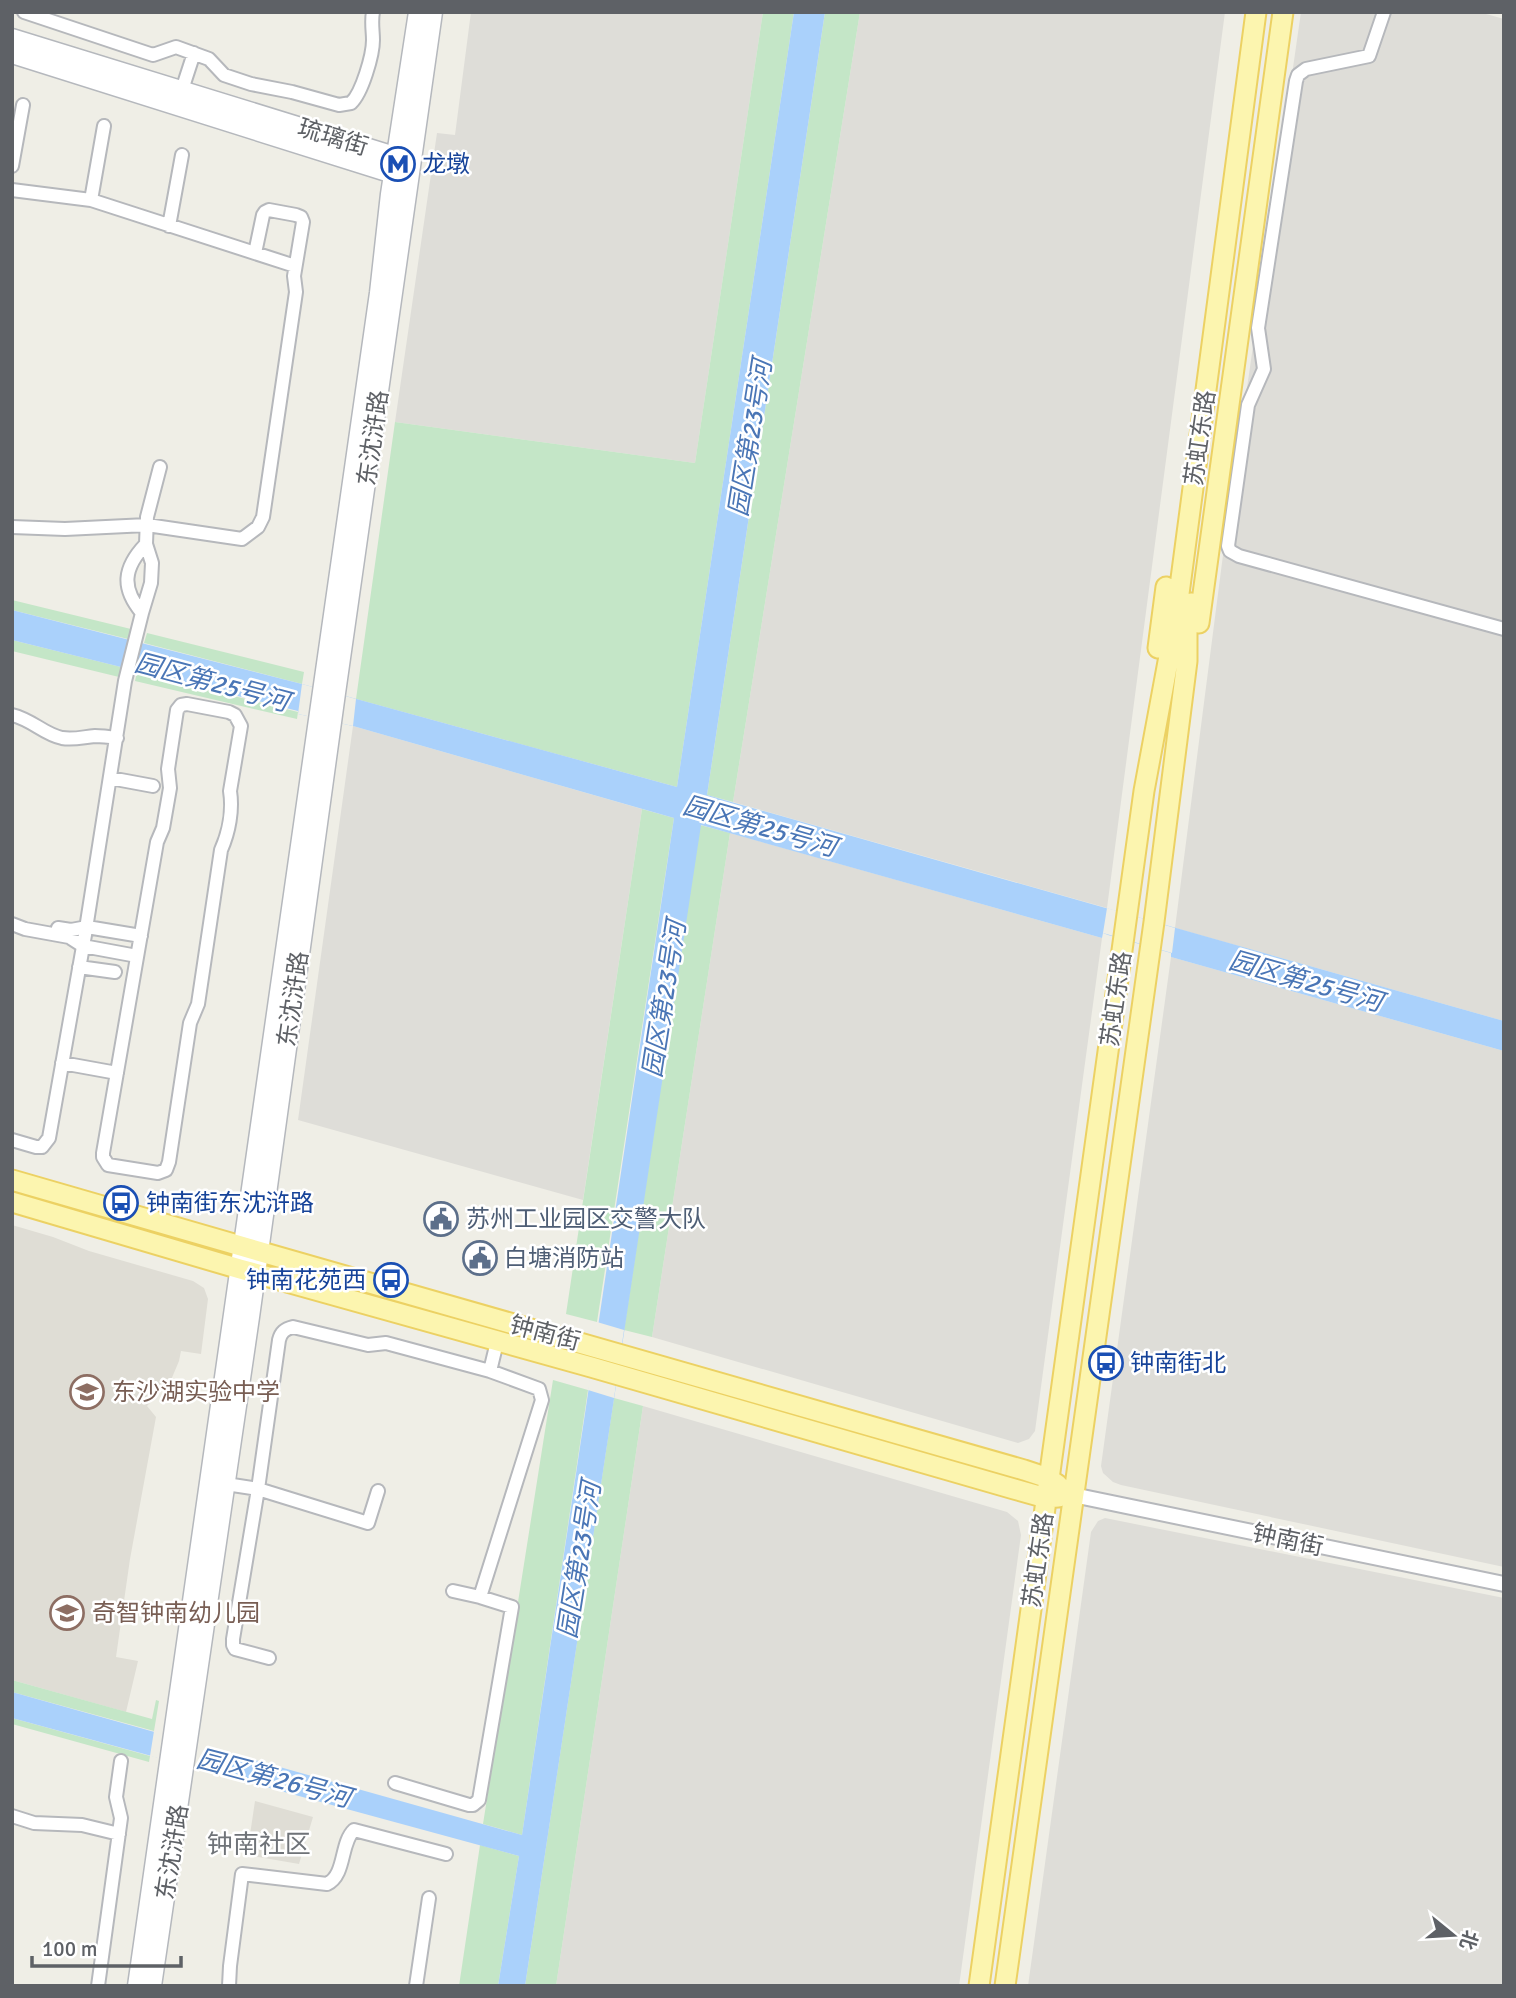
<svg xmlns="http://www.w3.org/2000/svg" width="1516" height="1998" font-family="Signika,'Noto Sans SC',sans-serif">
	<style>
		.industrial { fill: #deddd8 }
		.education { fill: #dfddd5 }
		.green { fill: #c4e6c7 }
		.water { fill: #aad1fb }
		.pier { fill: #efeee6 }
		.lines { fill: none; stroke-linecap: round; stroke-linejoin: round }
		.minor-casing { stroke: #b6b8bc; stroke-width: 16 }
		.tertiary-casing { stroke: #b6b8bc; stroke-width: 18 }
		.secondary-casing { stroke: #b5b8bd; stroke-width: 21 }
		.primary-casing { stroke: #ecd163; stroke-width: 23 }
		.minor { stroke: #fff; stroke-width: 12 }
		.tertiary { stroke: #fff; stroke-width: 14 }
		.secondary { stroke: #fff; stroke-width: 18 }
		.primary { stroke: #fcf5af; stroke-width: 19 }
		.labels { text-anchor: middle; stroke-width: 5; stroke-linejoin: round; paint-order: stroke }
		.street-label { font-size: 24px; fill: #5e6166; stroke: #fff }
		.transit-label { font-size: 24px; fill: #164399; stroke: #fff; text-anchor: start }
		.service-label { font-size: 24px; fill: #4e5e75; stroke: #fff; text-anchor: start }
		.education-label { font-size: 24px; fill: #785e54; stroke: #fff; text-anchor: start }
		.water-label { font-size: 26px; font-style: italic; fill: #4a76b6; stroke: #fff }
		.neighbourhood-label { font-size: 26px; fill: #6f7378; stroke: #fff }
	</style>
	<rect width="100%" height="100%" fill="#efeee6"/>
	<!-- industrial -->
	<path class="industrial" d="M 471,12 L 763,12 L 695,463 L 395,422 L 437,133 L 455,135 Z
		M 860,12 L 1225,12 L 1107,908 L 733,802 Z
		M 1301,12 L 1479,12 L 1504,19 L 1504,1021 L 1175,928 L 1223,555 Z
		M 353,726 L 642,809 L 583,1200 L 298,1120 Z
		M 730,833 L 1102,938 L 1035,1431 L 1029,1439 L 1018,1443 L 652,1337 Z
		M 1171,957 L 1504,1051 L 1504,1567 L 1121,1485 L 1113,1482 L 1103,1473 L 1101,1466 Z
		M 643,1406 L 1007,1512 L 1018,1521 L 1021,1535 L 959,1986 L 556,1986 Z
		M 1105,1518 L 1504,1598 L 1504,1986 L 1028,1986 L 1091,1532 L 1098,1521 Z"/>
	<!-- education -->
	<path class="education" d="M 12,1225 L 53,1237 L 89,1251 L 193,1281 L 204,1288 L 208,1299 L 201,1354 L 181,1351 L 179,1361 L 171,1380 L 147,1406 L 156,1417 L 130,1559 L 116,1657 L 138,1661 L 126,1712 L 12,1680 Z
		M 255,1801 L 313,1817 L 299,1864 L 247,1855 Z"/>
	<!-- green -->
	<path class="green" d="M 763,12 L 794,12 L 677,787 L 356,699 L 395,422 L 695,463 Z
		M 825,12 L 860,12 L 733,802 L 707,795 Z
		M 12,600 L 131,629 L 128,639 L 12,610 Z
		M 147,633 L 304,672 L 302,684 L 144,643 Z
		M 12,640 L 121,667 L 119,677 L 12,651 Z
		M 137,672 L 298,712 L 297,719 L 135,681 Z
		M 642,809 L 674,818 L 597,1322 L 566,1314 Z
		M 700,825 L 730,833 L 652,1337 L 624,1330 Z
		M 553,1380 L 588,1390 L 522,1835 L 483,1824 Z
		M 614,1398 L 643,1406 L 556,1986 L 525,1986 Z
		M 12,1680 L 152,1719 L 156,1700 L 159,1701 L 154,1731 L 12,1692 Z
		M 12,1718 L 150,1756 L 149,1762 L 12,1724 Z
		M 480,1845 L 519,1856 L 498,1986 L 459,1986 Z"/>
	<!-- water -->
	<path class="water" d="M 794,12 L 825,12 L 707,795 L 1504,1021 L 1504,1051 L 1171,957 L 1171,953 L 1108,935 L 1103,933 L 1102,938 L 701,825 L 525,1986 L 498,1986 L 519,1856 L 12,1718 L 12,1692 L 522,1835 L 674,818 L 353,726 L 298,714 L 298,711 L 12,640 L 12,610 L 302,684 L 677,787 Z"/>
	<!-- pier -->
	<path class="pier" d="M 302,684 L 356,699 L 353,726 L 298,714 Z
		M 1107,908 L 1175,928 L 1172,953 L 1103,933 Z
		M 597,1322 L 624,1330 L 614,1398 L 588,1390 Z
		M 154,1731 L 211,1746 L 207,1771 L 150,1756 Z"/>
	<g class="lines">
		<!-- minor casing -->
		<g class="minor-casing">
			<path id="minor" d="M 24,12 L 153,55 L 176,47 L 209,59 L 224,75 L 251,84 L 292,92 L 339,105 L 351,103 C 362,93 373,55 373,40 C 373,31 371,22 373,12
				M 1384,12 L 1369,56 L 1306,69 L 1298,75 L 1296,81 L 1258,328 L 1264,369 L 1248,405 L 1228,546 L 1230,551 L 1239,556 L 1504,629
				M 180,96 L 194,53
				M 12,166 L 23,105
				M 12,190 L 91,200 L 295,266
				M 91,200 L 104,126
				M 169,226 L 182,155
				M 12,527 L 65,529 L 147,525 L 242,539 L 258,527 L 263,517 L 296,292 L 294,276 L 303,222 L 301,217 L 296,215 L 269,210 L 265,212 L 263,215 L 255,253
				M 142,613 C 121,588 123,568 146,544
				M 187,704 L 229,712 L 235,715 L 241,726 L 230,791 C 233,810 229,832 221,850 L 198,1004 L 190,1023 L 169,1162 L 166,1170 L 158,1173 L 108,1165 L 103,1157 L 103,1153 L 157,842 L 163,828 L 170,788 L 168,769 L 177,710 L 181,705 Z
				M 12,715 C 33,720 43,734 62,738 C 74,740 83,737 95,736 C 102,736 110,737 117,738
				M 110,778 L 153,786
				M 12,924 L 25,929 L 69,937 L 83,946 L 137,956
				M 58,928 L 71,930 L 87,927 L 141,936
				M 79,967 L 115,972
				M 62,1063 L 117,1073
				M 12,1140 L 36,1147 L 42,1147 L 49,1138 L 85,935 L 125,681 L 142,613 L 151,583 L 152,563 L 146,544 L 147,517 L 160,467
				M 490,1371 L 497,1342
				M 226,1484 L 258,1489 L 368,1523 L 378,1491
				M 269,1658 L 235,1649 L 233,1645 L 233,1639 L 258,1489 L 279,1340 C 281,1332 285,1329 293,1327 L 368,1345 L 386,1343 L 490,1371 L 539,1389 L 542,1400 L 480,1597
				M 395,1783 L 469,1805 L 473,1805 L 479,1800 L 512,1607 L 480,1597 L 453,1591
				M 12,1816 L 34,1823 L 82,1825 L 119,1834
				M 98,1986 L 121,1818 L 116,1797 L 121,1761
				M 229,1986 L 230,1966 L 242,1874 L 327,1884 C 346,1875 340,1843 354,1830 L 446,1854
				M 416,1986 L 429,1898"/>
		</g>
		<!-- tertiary casing -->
		<g class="tertiary-casing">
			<path id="tertiary" d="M 1073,1495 L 1504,1584"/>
		</g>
		<!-- secondary casing -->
		<g class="secondary-casing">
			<path id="secondary" d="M 12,38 L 385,153 L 406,162
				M 12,54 L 393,174 L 402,170
				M 137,1986 L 379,293 L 390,194 L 418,12
				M 152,1986 L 250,1317 L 336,693 L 433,12"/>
		</g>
		<!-- primary casing -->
		<g class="primary-casing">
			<path id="primary" d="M 1199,623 L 1283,12
				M 1158,648 L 1166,587
				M 12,1180 C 349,1278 687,1373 1024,1470 L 1048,1478 L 1058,1485
				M 12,1202 L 240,1269 L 591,1367 L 1014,1489 L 1046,1498 L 1058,1497
				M 979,1986 L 1144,791 L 1175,624 L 1256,12
				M 1005,1986 L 1154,922 L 1187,661 L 1187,631 L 1191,603"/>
		</g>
		<!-- minor -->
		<use href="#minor" class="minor"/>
		<!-- tertiary -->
		<use href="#tertiary" class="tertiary"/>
		<!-- secondary -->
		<use href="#secondary" class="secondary"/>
		<!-- primary -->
		<use href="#primary" class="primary"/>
	</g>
	<!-- icons -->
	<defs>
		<g id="metro-ring" transform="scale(1.75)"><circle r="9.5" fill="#fff" stroke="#1a4fb4" stroke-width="1.5"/><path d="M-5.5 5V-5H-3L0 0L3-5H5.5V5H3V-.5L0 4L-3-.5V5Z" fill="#1a4fb4"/></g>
		<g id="bus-ring" transform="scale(1.75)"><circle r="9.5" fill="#fff" stroke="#1a4fb4" stroke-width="1.5"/><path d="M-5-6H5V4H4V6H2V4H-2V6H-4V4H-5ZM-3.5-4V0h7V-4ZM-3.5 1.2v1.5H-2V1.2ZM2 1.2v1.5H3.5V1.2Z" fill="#1a4fb4"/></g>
		<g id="civic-ring" transform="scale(1.75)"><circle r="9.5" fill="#fff" stroke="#5c6f8a" stroke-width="1.5"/><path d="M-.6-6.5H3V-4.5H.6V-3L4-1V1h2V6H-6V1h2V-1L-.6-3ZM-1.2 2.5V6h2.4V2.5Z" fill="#5c6f8a"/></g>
		<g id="school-ring" transform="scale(1.75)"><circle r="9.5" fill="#fff" stroke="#8d6e63" stroke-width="1.5"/><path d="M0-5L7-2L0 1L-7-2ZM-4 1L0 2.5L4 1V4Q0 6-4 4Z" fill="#8d6e63"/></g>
	</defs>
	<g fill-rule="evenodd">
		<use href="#metro-ring" x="398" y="164"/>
		<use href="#bus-ring" x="121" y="1203"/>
		<use href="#civic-ring" x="441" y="1219"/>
		<use href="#civic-ring" x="480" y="1258"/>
		<use href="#bus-ring" x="391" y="1280"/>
		<use href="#bus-ring" x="1106" y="1363"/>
		<use href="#school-ring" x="87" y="1392"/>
		<use href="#school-ring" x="67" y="1613"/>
	</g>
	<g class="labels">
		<!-- street labels -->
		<g class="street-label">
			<text transform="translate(333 137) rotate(17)" y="8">琉璃街</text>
			<text transform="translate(373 438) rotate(-82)" y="8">东沈浒路</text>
			<text transform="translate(1200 438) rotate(-82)" y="8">苏虹东路</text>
			<text transform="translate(293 999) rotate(-82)" y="8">东沈浒路</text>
			<text transform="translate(1116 999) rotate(-82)" y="8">苏虹东路</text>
			<text transform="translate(545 1333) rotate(15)" y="8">钟南街</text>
			<text transform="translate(1288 1540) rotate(12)" y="8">钟南街</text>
			<text transform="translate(1038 1560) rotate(-82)" y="8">苏虹东路</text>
			<text transform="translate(172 1852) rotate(-81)" y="8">东沈浒路</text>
		</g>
		<!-- transit labels -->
		<g class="transit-label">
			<text x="422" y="172">龙墩</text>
			<text x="146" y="1211">钟南街东沈浒路</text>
			<text x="366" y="1288" text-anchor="end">钟南花苑西</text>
			<text x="1130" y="1371">钟南街北</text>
		</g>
		<!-- service labels -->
		<g class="service-label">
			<text x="466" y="1227">苏州工业园区交警大队</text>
			<text x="504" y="1266">白塘消防站</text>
		</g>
		<!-- education labels -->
		<g class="education-label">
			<text x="112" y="1400">东沙湖实验中学</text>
			<text x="92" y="1621">奇智钟南幼儿园</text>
		</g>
		<!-- water labels -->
		<g class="water-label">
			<text transform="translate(750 438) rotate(-81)" y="9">园区第23号河</text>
			<text transform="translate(212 682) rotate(15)" y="9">园区第25号河</text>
			<text transform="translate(760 826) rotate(16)" y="9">园区第25号河</text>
			<text transform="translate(1306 981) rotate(16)" y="9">园区第25号河</text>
			<text transform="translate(664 999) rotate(-81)" y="9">园区第23号河</text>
			<text transform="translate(579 1560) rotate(-81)" y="9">园区第23号河</text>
			<text transform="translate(274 1778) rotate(15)" y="9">园区第26号河</text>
		</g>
		<!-- neighbourhood labels -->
		<g class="neighbourhood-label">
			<text x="259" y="1853">钟南社区</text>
		</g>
	</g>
	<!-- border -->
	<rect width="1516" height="1998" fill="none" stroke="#5e6166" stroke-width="28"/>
	<!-- north arrow -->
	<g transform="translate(1453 1935) rotate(108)" stroke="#ffffff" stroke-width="5" paint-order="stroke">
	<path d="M0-5L12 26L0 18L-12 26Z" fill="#5e6166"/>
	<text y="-10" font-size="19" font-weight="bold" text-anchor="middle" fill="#5e6166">北</text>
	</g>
	<!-- scale -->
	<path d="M32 1956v10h149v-10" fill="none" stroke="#5e6166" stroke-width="3.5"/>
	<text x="42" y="1956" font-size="21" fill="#5e6166" stroke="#ffffff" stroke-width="5" paint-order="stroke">100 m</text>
</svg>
